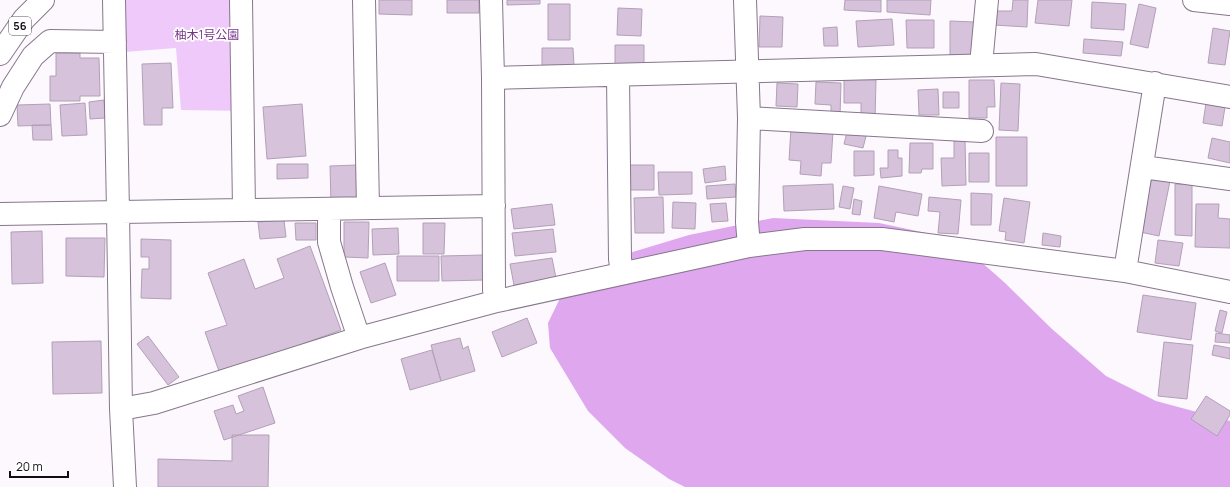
<svg xmlns="http://www.w3.org/2000/svg" width="1230" height="487" font-family="Manrope,'Noto Sans JP',sans-serif">
	<style>
		.green { fill: #efc9fa }
		.forest { fill: #dea7ee }
		.building { fill: #d6c3db; stroke: #b2a0b7 }
		.lines { fill: none; stroke-linecap: round; stroke-linejoin: round }
		.street-casing { stroke: #87768c; stroke-width: 24 }
		.highway-casing { stroke: #87768c; stroke-width: 24 }
		.street { stroke: #fff; stroke-width: 22 }
		.highway { stroke: #fff; stroke-width: 22 }
		.labels { text-anchor: middle; stroke-width: 3.5; stroke-linejoin: round; paint-order: stroke }
		.shield { fill: #fff; stroke: #59555a; stroke-width: 1 }
		.shield-label { font-size: 11px; font-weight: bold; fill: #120c14 }
		.park-label { font-size: 12px; fill: #763587; stroke: #fff }
	</style>
	<rect width="100%" height="100%" fill="#fcf8fd"/>
	<!-- green -->
	<path class="green" d="M 124,0 L 241,0 L 243,111 L 181,110 L 176,48 L 124,52 Z"/>
	<!-- forest -->
	<path class="forest" d="M 773,218 L 879,223 L 955,239 L 1004,282 L 1052,329 L 1106,376 L 1156,401 L 1230,421 L 1230,487 L 685,487 L 669,479 L 625,448 L 588,411 L 550,348 L 548,323 L 563,292 L 626,254 L 689,235 Z"/>
	<!-- building -->
	<path class="building" d="M 379,0 L 412,0 L 412,15 L 379,14 Z
		M 447,0 L 479,0 L 479,13 L 447,13 Z
		M 507,0 L 540,0 L 540,4 L 507,5 Z
		M 845,0 L 881,0 L 881,12 L 844,10 Z
		M 887,0 L 931,0 L 930,15 L 887,12 Z
		M 1013,0 L 1028,0 L 1027,27 L 994,25 L 995,11 L 1012,11 Z
		M 1038,0 L 1072,0 L 1069,26 L 1035,23 Z
		M 1092,2 L 1126,4 L 1124,30 L 1091,28 Z
		M 548,4 L 570,4 L 570,40 L 548,40 Z
		M 1139,4 L 1156,8 L 1148,48 L 1130,44 Z
		M 618,8 L 642,9 L 641,36 L 617,35 Z
		M 760,16 L 783,17 L 782,47 L 759,47 Z
		M 892,19 L 894,45 L 858,47 L 856,21 Z
		M 906,20 L 934,20 L 934,48 L 907,48 Z
		M 950,21 L 974,22 L 974,55 L 950,55 Z
		M 837,27 L 838,46 L 824,46 L 823,28 Z
		M 1213,28 L 1230,31 L 1225,65 L 1208,63 Z
		M 1084,39 L 1123,42 L 1121,56 L 1083,53 Z
		M 615,45 L 644,45 L 644,65 L 615,65 Z
		M 542,48 L 573,48 L 574,66 L 542,67 Z
		M 56,53 L 80,53 L 80,58 L 99,58 L 100,96 L 80,96 L 80,101 L 50,101 L 50,76 L 56,76 Z
		M 171,63 L 173,108 L 162,108 L 162,125 L 144,125 L 142,64 Z
		M 844,79 L 876,80 L 875,119 L 861,119 L 861,103 L 844,103 Z
		M 969,80 L 994,80 L 995,107 L 987,107 L 987,118 L 969,118 Z
		M 816,82 L 841,83 L 840,116 L 831,115 L 831,105 L 815,104 Z
		M 777,83 L 798,84 L 797,107 L 776,106 Z
		M 1001,83 L 1020,84 L 1018,131 L 999,130 Z
		M 938,89 L 939,115 L 919,115 L 918,90 Z
		M 943,92 L 959,92 L 959,108 L 943,108 Z
		M 104,100 L 105,118 L 90,119 L 89,102 Z
		M 85,103 L 87,135 L 62,136 L 60,105 Z
		M 1206,103 L 1225,107 L 1222,126 L 1203,123 Z
		M 50,104 L 51,125 L 18,126 L 17,105 Z
		M 302,104 L 306,156 L 267,159 L 263,107 Z
		M 32,125 L 51,125 L 52,140 L 33,140 Z
		M 791,128 L 833,131 L 831,163 L 822,163 L 821,176 L 800,174 L 801,161 L 789,160 Z
		M 847,132 L 866,136 L 863,148 L 844,144 Z
		M 996,137 L 1027,137 L 1027,186 L 996,186 Z
		M 1212,138 L 1230,142 L 1230,163 L 1208,158 Z
		M 965,140 L 966,185 L 942,186 L 941,158 L 954,158 L 954,141 Z
		M 910,143 L 933,143 L 933,169 L 922,169 L 921,173 L 909,173 Z
		M 888,150 L 898,150 L 898,158 L 902,158 L 902,176 L 881,178 L 880,168 L 888,168 Z
		M 854,151 L 874,151 L 874,175 L 854,176 Z
		M 969,153 L 989,153 L 989,182 L 969,182 Z
		M 277,164 L 308,164 L 308,178 L 277,179 Z
		M 357,165 L 357,203 L 331,203 L 330,166 Z
		M 629,165 L 654,165 L 654,190 L 629,190 Z
		M 725,166 L 726,180 L 705,183 L 703,169 Z
		M 658,172 L 692,172 L 692,194 L 659,195 Z
		M 1152,177 L 1170,181 L 1159,236 L 1140,232 Z
		M 735,184 L 736,197 L 707,199 L 706,186 Z
		M 833,184 L 834,209 L 784,211 L 783,186 Z
		M 1175,184 L 1192,184 L 1192,236 L 1175,235 Z
		M 843,186 L 854,188 L 850,209 L 839,207 Z
		M 879,186 L 922,194 L 918,216 L 896,212 L 894,222 L 874,218 Z
		M 971,193 L 992,194 L 991,225 L 971,225 Z
		M 663,197 L 664,233 L 635,233 L 634,198 Z
		M 929,197 L 961,200 L 958,234 L 938,233 L 940,212 L 928,211 Z
		M 1004,198 L 1030,202 L 1024,243 L 1005,240 L 1006,232 L 999,231 Z
		M 854,199 L 862,201 L 860,215 L 852,214 Z
		M 673,202 L 696,203 L 695,229 L 672,228 Z
		M 726,203 L 728,221 L 712,222 L 710,204 Z
		M 552,204 L 555,225 L 514,229 L 511,209 Z
		M 1196,204 L 1219,204 L 1218,218 L 1230,219 L 1230,248 L 1195,247 Z
		M 284,220 L 286,237 L 260,239 L 258,222 Z
		M 344,222 L 369,222 L 368,258 L 344,257 Z
		M 295,223 L 316,223 L 316,240 L 296,240 Z
		M 423,223 L 445,223 L 444,254 L 423,254 Z
		M 398,228 L 399,254 L 373,255 L 372,229 Z
		M 553,229 L 556,252 L 515,256 L 512,233 Z
		M 42,231 L 43,283 L 12,284 L 11,232 Z
		M 1043,233 L 1061,236 L 1060,247 L 1042,245 Z
		M 66,238 L 105,238 L 104,277 L 66,276 Z
		M 141,239 L 171,240 L 171,299 L 141,298 L 142,269 L 149,269 L 149,257 L 141,257 Z
		M 1158,240 L 1183,243 L 1179,266 L 1155,263 Z
		M 310,246 L 341,330 L 220,374 L 205,332 L 227,325 L 208,273 L 244,259 L 255,289 L 284,278 L 277,259 Z
		M 484,255 L 485,280 L 442,281 L 441,256 Z
		M 397,256 L 439,256 L 439,281 L 397,281 Z
		M 552,258 L 556,278 L 514,285 L 510,264 Z
		M 385,263 L 396,295 L 371,303 L 360,272 Z
		M 1143,295 L 1196,303 L 1191,340 L 1137,332 Z
		M 1220,310 L 1227,312 L 1222,333 L 1215,331 Z
		M 527,318 L 537,343 L 502,357 L 492,332 Z
		M 1216,333 L 1230,335 L 1230,343 L 1215,342 Z
		M 148,336 L 179,377 L 168,385 L 137,344 Z
		M 460,338 L 463,349 L 468,346 L 475,371 L 441,381 L 431,345 Z
		M 101,341 L 102,393 L 53,394 L 52,342 Z
		M 1164,342 L 1193,345 L 1187,399 L 1158,396 Z
		M 1214,345 L 1230,348 L 1230,359 L 1212,355 Z
		M 432,350 L 441,381 L 410,390 L 401,359 Z
		M 263,387 L 275,423 L 224,440 L 214,411 L 233,405 L 236,414 L 244,411 L 238,396 Z
		M 1206,396 L 1230,411 L 1230,415 L 1217,436 L 1191,419 Z
		M 232,435 L 269,435 L 268,487 L 158,487 L 158,459 L 232,461 Z"/>
	<g class="lines">
		<!-- street casing -->
		<g class="street-casing">
			<path id="street" d="M 114,0 L 118,212 L 121,409 L 125,487
				M 241,0 L 244,210
				M 364,0 L 368,208
				M 491,0 L 493,78 L 494,290 L 497,301
				M 745,0 L 749,118 L 747,222 L 749,246
				M 1194,0 L 1230,4
				M 981,65 L 987,0
				M 618,75 L 620,259 L 622,273
				M 493,78 L 1036,64 L 1230,97
				M 0,115 L 13,87 L 33,56 L 50,41 L 115,42
				M 749,118 L 982,131
				M 1143,167 L 1230,179
				M 329,210 L 329,242 L 342,287 L 359,338
				M 0,214 L 494,206
				M 1125,271 L 1155,83
				M 121,409 L 154,403 L 359,338 L 497,301 L 749,246 L 805,239 L 882,239 L 1125,271 L 1230,292"/>
		</g>
		<!-- highway casing -->
		<g class="highway-casing">
			<path id="highway" d="M 0,54 L 24,19 L 43,0"/>
		</g>
		<!-- street -->
		<use href="#street" class="street"/>
		<!-- highway -->
		<use href="#highway" class="highway"/>
	</g>
	<g class="labels">
		<!-- shield labels -->
		<rect class="shield" x="9" y="17" width="22" height="18" rx="3"/>
		<g class="shield-label">
			<text x="20" y="30">56</text>
		</g>
		<!-- park labels -->
		<g class="park-label">
			<text x="207" y="39">柚木1号公園</text>
		</g>
	</g>
	<!-- scale -->
	<path d="M10 471v6h58v-6" fill="none" stroke="#120c14" stroke-width="2"/>
	<text x="16" y="471" font-size="12" fill="#120c14" stroke="#ffffff" stroke-width="3" paint-order="stroke">20 m</text>
</svg>
